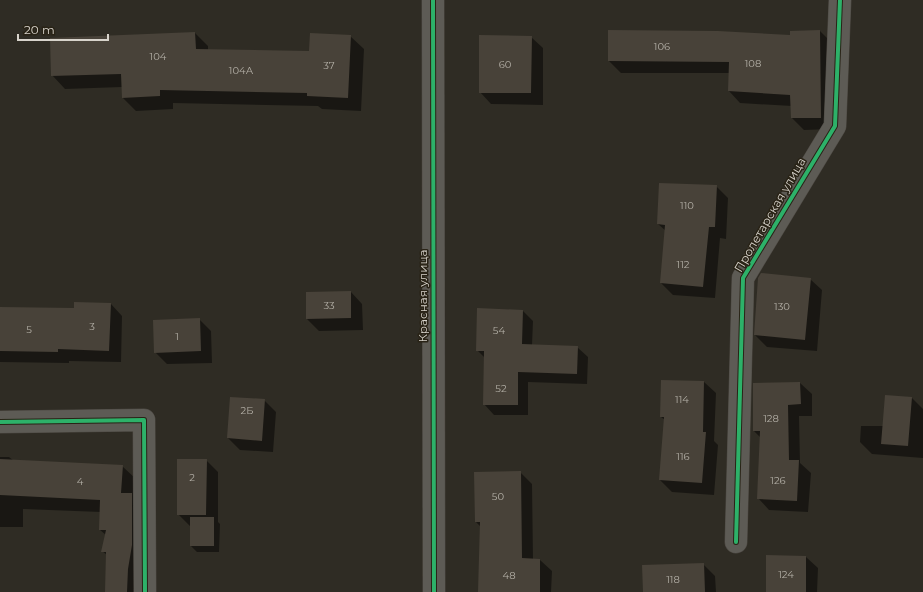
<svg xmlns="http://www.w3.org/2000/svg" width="923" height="592" font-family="Montserrat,sans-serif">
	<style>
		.shadow { fill: #0007 }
		.building { fill: #484239 }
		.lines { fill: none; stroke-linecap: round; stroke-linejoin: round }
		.minor-casing { stroke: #4d4943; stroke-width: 23 }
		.tertiary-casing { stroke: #4d4943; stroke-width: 23 }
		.minor { stroke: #5d5b55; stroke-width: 22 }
		.tertiary { stroke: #5d5b55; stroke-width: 22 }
		.cycleway-casing { stroke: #292316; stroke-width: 6 }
		.cycleway { stroke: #2db169; stroke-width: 4 }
		.labels { text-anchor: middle; stroke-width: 3; stroke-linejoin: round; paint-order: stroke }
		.number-label { font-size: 10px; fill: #b3afa6 }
		.street-label { font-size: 12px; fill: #d7d3cb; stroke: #292316 }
	</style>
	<rect width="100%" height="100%" fill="#2f2c24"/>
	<!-- shadow -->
	<path class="shadow" d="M 820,31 L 832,43 L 833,129 L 804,130 L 792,118 L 792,106 L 740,103 L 729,91 L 730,73 L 621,73 L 609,61 Z
		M 195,33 L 208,46 L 208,50 L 310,52 L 350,36 L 364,49 L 361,111 L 322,109 L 318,106 L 173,103 L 173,109 L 136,111 L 123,98 L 122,87 L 65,89 L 52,75 Z
		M 531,37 L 543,48 L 543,105 L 491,104 L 480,92 Z
		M 716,186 L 728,198 L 726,239 L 720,238 L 715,298 L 673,295 L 661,283 L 666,231 L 658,224 Z
		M 810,279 L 822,290 L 817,351 L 767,347 L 755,335 Z
		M 351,292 L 362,304 L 363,330 L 319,331 L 307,319 Z
		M 111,304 L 122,316 L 121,362 L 69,361 L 69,363 L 0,362 L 0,308 L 75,309 Z
		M 523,311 L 533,321 L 532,345 L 577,347 L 588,357 L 587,384 L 528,382 L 528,415 L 494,415 L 484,404 L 485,358 L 477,350 Z
		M 199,319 L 211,331 L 212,363 L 167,364 L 155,352 Z
		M 704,382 L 716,393 L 714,441 L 718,445 L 714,495 L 672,492 L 660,480 L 665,420 L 661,417 Z
		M 800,383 L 812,394 L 812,416 L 799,416 L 800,463 L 811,473 L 808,512 L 769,510 L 758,498 L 761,438 L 754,431 Z
		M 912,398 L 923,409 L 923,458 L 872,454 L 860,442 L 861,426 L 883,426 Z
		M 264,400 L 276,412 L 273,452 L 240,450 L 228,438 Z
		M 0,457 L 9,457 L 14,461 L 122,466 L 136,479 L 141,592 L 106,592 L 107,555 L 102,551 L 106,535 L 100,530 L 101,512 L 23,509 L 23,527 L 0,527 Z
		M 206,460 L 218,472 L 218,522 L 220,524 L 219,552 L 197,552 L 191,546 L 191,526 L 190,526 L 178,514 Z
		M 520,472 L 532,484 L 533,560 L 540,560 L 552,571 L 551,592 L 479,592 L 481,527 L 476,522 Z
		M 806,557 L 818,568 L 817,592 L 766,592 Z
		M 703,564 L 715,576 L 716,592 L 644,592 Z"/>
	<!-- building -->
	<path class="building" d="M 608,30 L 718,31 L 790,35 L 790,31 L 820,30 L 821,118 L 791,118 L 790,95 L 728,91 L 729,62 L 608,61 Z
		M 195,32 L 196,49 L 309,51 L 310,33 L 351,35 L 348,98 L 307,96 L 307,93 L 160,90 L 160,96 L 122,98 L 121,74 L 51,76 L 50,38 Z
		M 479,35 L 532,36 L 531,93 L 479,93 Z
		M 659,183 L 717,185 L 715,227 L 709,227 L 703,287 L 660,283 L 665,225 L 657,224 Z
		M 761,273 L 811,278 L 805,340 L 754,335 L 758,278 Z
		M 351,291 L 351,318 L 306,319 L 306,292 Z
		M 74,302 L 111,303 L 109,351 L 58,349 L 58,352 L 0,351 L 0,307 L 74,308 Z
		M 477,308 L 523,310 L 522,344 L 578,346 L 577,374 L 518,372 L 518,405 L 483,405 L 484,351 L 476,351 Z
		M 200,318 L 201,351 L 154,353 L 153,320 Z
		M 661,380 L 704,381 L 703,432 L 706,432 L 702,483 L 659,480 L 664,417 L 660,417 Z
		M 800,382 L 801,404 L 788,405 L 789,460 L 799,460 L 797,501 L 757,499 L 760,431 L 753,431 L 753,383 Z
		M 885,395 L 912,397 L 908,446 L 881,444 Z
		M 230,397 L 265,399 L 262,441 L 227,438 Z
		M 0,459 L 123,465 L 121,493 L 132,493 L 132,545 L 128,569 L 127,592 L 105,592 L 106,552 L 101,552 L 106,530 L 99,530 L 100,500 L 0,495 Z
		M 177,459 L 207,459 L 206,515 L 177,515 Z
		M 521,471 L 522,558 L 540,559 L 540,592 L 478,592 L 480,522 L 475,522 L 474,472 Z
		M 190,517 L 214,517 L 214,546 L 190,546 Z
		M 766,555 L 806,556 L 806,592 L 766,592 Z
		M 704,563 L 705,592 L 643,592 L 642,565 Z"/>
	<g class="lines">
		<!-- minor casing -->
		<g class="minor-casing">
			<path id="minor" d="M 0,422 L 144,420 L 145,592
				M 736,542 L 743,278 L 835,126 L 840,0"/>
		</g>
		<!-- tertiary casing -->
		<g class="tertiary-casing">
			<path id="tertiary" d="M 433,0 L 434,592"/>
		</g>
		<!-- minor -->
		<use href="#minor" class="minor"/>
		<!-- tertiary -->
		<use href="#tertiary" class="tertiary"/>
		<!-- cycleway casing -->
		<g class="cycleway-casing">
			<path id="cycleway" d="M 433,0 L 434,592
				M 0,422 L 144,420 L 145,592
				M 736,542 L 743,278 L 835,126 L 840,0"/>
		</g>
		<!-- cycleway -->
		<use href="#cycleway" class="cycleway"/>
	</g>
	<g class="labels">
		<!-- number labels -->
		<g class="number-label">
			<text x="662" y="50">106</text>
			<text x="158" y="60">104</text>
			<text x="753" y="67">108</text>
			<text x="505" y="68">60</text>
			<text x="329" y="69">37</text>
			<text x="241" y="74">104А</text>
			<text x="687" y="209">110</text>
			<text x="683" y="268">112</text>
			<text x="329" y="309">33</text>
			<text x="782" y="310">130</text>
			<text x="92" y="330">3</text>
			<text x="29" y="333">5</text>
			<text x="499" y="334">54</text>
			<text x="177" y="340">1</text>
			<text x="501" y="392">52</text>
			<text x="682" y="403">114</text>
			<text x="247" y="414">2Б</text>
			<text x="771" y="422">128</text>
			<text x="683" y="460">116</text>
			<text x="192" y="481">2</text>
			<text x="778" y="484">126</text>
			<text x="80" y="485">4</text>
			<text x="498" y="500">50</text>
			<text x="786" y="578">124</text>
			<text x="509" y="579">48</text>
			<text x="673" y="583">118</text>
		</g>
		<!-- street labels -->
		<g class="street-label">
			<text transform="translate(770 215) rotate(-60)" y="4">Пролетарская улица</text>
			<text transform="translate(423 296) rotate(-90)" y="4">Красная улица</text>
		</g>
	</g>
	<!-- scale -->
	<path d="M18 34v6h90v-6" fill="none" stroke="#d7d3cb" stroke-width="2"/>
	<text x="24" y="34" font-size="12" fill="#d7d3cb" stroke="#292316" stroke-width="3" paint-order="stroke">20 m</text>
</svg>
